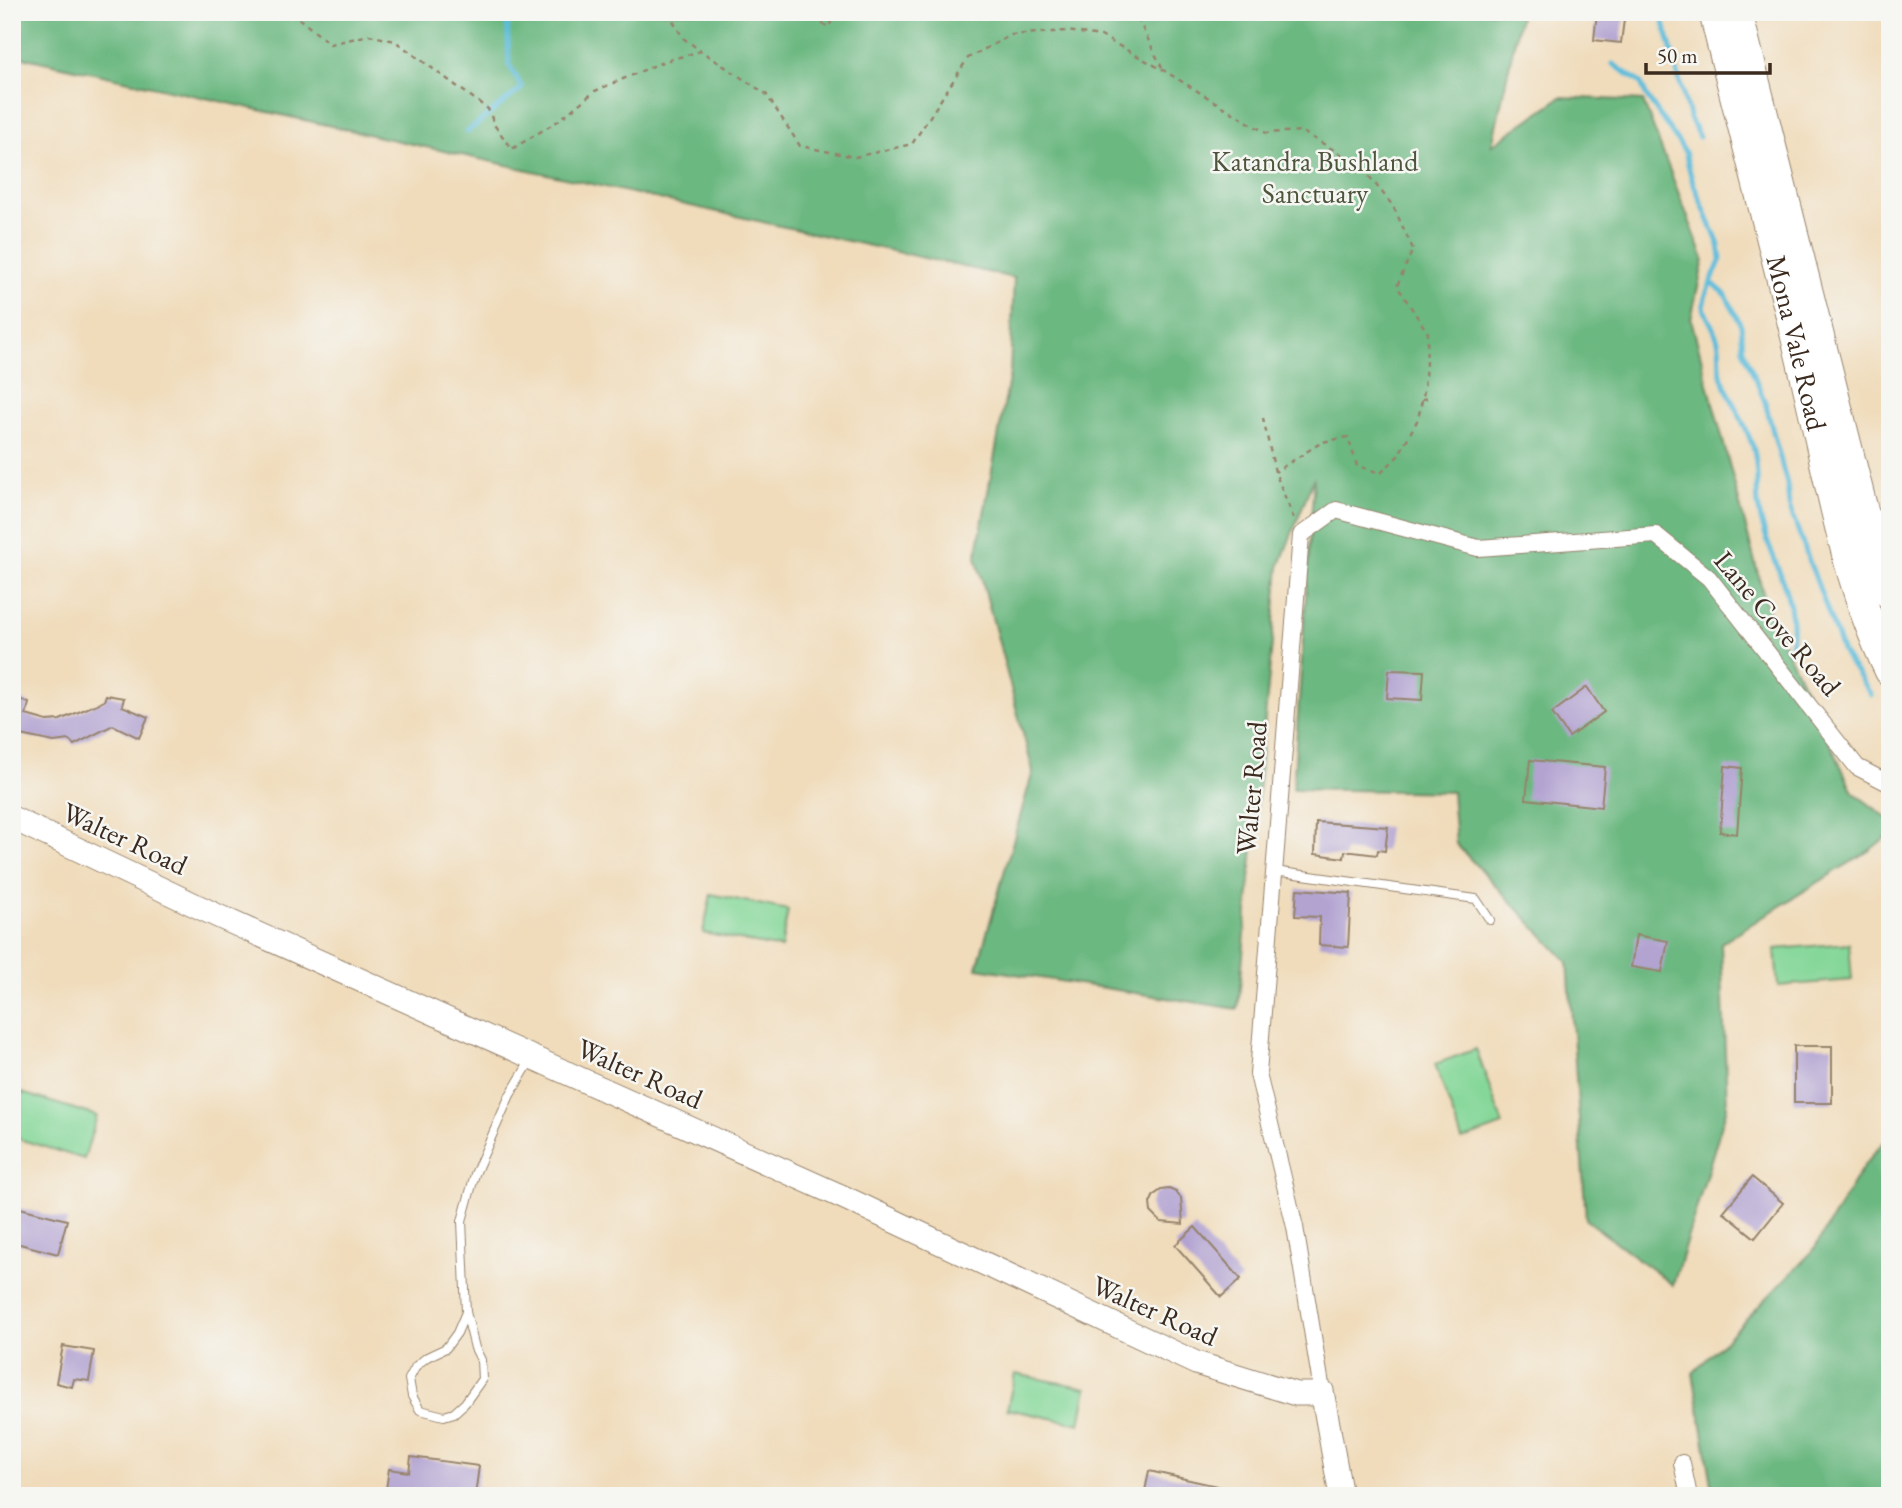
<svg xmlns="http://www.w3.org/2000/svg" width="1902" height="1508" font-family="'EB Garamond',serif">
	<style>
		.green { fill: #85d799; stroke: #60805c; stroke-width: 2 }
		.forest { fill: #6cb881; stroke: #547150; stroke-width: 2 }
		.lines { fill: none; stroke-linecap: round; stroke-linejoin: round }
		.stream { stroke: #5bbcda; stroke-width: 5 }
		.building { fill: #b2a3d1 }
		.lane-casing { stroke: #96836c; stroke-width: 10 }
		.street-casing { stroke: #96836c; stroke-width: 18 }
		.secondary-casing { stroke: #96836c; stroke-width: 25 }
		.highway-casing { stroke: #96836c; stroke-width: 32 }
		.path { stroke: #96836c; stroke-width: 2.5; stroke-dasharray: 5 5; stroke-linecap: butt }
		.lane { stroke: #fff; stroke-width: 8 }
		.street { stroke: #fff; stroke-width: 16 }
		.secondary { stroke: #fff; stroke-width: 23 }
		.highway { stroke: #fff; stroke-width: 30 }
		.labels { text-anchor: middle; stroke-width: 5; stroke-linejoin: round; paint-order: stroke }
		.park-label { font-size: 28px; fill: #4e553d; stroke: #f6f6f2 }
		.street-label { font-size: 28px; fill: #3b2a1e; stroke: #f6f6f2 }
	</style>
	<rect width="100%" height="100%" fill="#f6f6f2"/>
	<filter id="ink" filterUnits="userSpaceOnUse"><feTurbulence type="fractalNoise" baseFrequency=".0143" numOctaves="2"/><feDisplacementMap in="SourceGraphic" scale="14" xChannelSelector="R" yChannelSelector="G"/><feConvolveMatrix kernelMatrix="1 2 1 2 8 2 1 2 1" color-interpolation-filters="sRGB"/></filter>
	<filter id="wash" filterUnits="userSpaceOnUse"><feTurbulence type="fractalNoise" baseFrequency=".00686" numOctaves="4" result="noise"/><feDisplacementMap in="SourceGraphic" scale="28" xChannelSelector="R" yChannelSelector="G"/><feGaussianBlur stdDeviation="1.57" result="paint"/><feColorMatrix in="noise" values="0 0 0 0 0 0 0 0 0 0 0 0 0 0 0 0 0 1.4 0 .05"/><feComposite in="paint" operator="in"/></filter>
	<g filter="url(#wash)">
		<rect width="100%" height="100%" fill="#f0dcbb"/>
		<!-- green -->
		<path class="green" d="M 711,894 L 788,910 L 781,948 L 703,933 Z
			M 1849,943 L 1852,980 L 1778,986 L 1775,949 Z
			M 1476,1049 L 1503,1125 L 1462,1140 L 1435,1064 Z
			M 12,1090 L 97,1116 L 84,1159 L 12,1137 Z
			M 1015,1374 L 1087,1388 L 1080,1424 L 1007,1409 Z"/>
		<!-- forest -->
		<path class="forest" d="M 12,12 L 1521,12 L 1492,145 L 1561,97 L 1643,101 L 1704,259 L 1691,319 L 1767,608 L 1853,792 L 1890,820 L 1890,834 L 1870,850 L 1721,943 L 1727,1107 L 1673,1285 L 1586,1220 L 1568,962 L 1456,844 L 1452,792 L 1293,789 L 1314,477 L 1279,567 L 1238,1009 L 977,968 L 1033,771 L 976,557 L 1010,373 L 1014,278 L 12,55 Z
			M 1890,1135 L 1890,1496 L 1714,1496 L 1693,1373 L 1813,1251 L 1864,1165 Z"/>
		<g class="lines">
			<!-- stream -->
			<path class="stream" d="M 1661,12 L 1689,116 L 1699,137
				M 1613,64 L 1641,83 L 1647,97 L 1685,152 L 1692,180 L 1719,245 L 1721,259 L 1711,282 L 1726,295 L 1741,325 L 1743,349 L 1765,402 L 1787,484 L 1789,506 L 1843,653 L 1871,695
				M 467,132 L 522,88 L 509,64 L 507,12
				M 1711,282 C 1695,315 1710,312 1718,341 C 1721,353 1718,366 1722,378 C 1731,401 1745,423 1753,447 C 1759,465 1756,486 1758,505 C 1765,553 1799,594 1791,644"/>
		</g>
		<g id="blocks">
			<!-- building -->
			<path class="building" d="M 1597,12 L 1625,12 L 1621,43 L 1594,40 Z
				M 1389,670 L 1424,671 L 1422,700 L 1387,698 Z
				M 1587,687 L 1604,712 L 1569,737 L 1552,713 Z
				M 106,695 L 124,698 L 122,706 L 148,717 L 139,738 L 113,725 L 74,745 L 69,740 L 54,742 L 20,735 L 16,749 L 12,749 L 12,696 L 29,703 L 26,715 L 47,721 L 60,720 L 104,701 Z
				M 1530,760 L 1605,767 L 1601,807 L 1526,799 Z
				M 1725,766 L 1742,768 L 1737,834 L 1720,832 Z
				M 1316,822 L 1388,827 L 1385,851 L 1378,850 L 1377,855 L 1345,851 L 1344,858 L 1315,854 Z
				M 1297,889 L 1351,893 L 1348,947 L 1319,945 L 1320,917 L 1295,916 Z
				M 1636,935 L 1668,941 L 1662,972 L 1631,967 Z
				M 1794,1046 L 1832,1046 L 1832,1103 L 1794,1103 Z
				M 1752,1177 L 1783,1203 L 1755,1238 L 1723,1212 Z
				M 1169,1189 L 1176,1192 L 1181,1198 L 1183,1224 L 1161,1222 L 1151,1212 L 1150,1203 L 1154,1195 L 1161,1190 Z
				M 12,1206 L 67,1220 L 58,1254 L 12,1242 Z
				M 1195,1227 L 1241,1279 L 1221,1297 L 1175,1245 Z
				M 63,1346 L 94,1351 L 89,1381 L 74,1379 L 72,1387 L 56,1383 Z
				M 411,1457 L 479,1466 L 475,1496 L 440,1496 L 409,1492 L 408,1496 L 385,1496 L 389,1469 L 409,1472 Z
				M 1149,1471 L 1235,1490 L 1234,1496 L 1144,1496 Z"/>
		</g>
	</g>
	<g filter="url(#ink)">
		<use href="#blocks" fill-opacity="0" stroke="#96836c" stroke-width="2"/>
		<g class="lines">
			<!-- lane casing -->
			<g class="lane-casing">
				<path id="lane" d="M 1274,871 L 1476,899 L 1490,920
					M 466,1312 L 475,1348 L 481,1360 L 482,1379 L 465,1403 L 454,1413 L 444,1416 L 420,1410 L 412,1396 L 409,1379 L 416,1366 L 427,1357 L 446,1348 L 457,1333 L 466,1312 L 462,1221 L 475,1174 L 510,1095 L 532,1058"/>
			</g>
			<!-- street casing -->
			<g class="street-casing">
				<path id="street" d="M 1322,1391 L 1295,1227 L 1258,1074 L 1301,535 L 1336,510 L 1478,548 L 1656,535 L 1709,578 L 1857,767 L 1890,784
					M 1682,1463 L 1689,1496"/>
			</g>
			<!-- secondary casing -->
			<g class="secondary-casing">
				<path id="secondary" d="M 12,818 L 220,917 L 845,1198 L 1196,1363 L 1296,1394 L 1313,1394 L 1322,1391 L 1341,1496"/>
			</g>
			<!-- highway casing -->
			<g class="highway-casing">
				<g id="highway">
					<path id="s1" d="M 1714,12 C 1745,137 1779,262 1808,387 C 1831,484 1846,581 1890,671"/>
					<path d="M 1737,12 L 1864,515 L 1890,594"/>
				</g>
			</g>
			<!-- path -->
			<path class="path" d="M 74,12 L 117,16 L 121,12
				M 194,12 C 215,22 237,17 259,12
				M 291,12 L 330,44 L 369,35 L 395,41 L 488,109 L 495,126 L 512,149 L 558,121 L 595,91 L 665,61 L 701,51 L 766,94 L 800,146 L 855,157 L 912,144 L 968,58 L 1011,35 L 1067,31 L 1101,36 L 1163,70 L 1266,133 L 1301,131 L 1360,165 L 1393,206 L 1413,249 L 1397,286 L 1428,333 L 1424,391 L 1418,419 L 1398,456 L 1381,473 L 1357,466 L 1348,437 L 1322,442 L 1275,472
				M 668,12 L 683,38 L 701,51
				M 807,12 L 810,18 L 829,27 L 835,12
				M 1130,12 L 1140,23 L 1163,70
				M 1422,399 L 1432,398
				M 1263,418 L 1275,472 L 1294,519"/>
			<!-- lane -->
			<use href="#lane" class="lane"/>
			<!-- street -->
			<use href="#street" class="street"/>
			<!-- secondary -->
			<use href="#secondary" class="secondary"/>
			<!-- highway -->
			<use href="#highway" class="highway"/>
		</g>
	</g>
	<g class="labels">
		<!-- park labels -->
		<g class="park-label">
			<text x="1315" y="171">Katandra Bushland<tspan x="1315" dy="32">Sanctuary</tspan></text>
		</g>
		<!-- street labels -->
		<g class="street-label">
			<text dy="10" stroke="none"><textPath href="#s1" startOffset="341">Mona Vale Road</textPath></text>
			<text transform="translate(1778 623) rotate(50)" y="10">Lane Cove Road</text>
			<text transform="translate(1251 788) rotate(-85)" y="10">Walter Road</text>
			<text transform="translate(125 838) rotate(25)" y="10">Walter Road</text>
			<text transform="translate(640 1073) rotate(24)" y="10">Walter Road</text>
			<text transform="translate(1155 1310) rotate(24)" y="10">Walter Road</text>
		</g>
	</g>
	<!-- margin -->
	<rect width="1902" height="1508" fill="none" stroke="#f6f6f2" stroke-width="42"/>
	<!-- scale -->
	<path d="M1646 63v10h124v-10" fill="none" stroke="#3b2a1e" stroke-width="3.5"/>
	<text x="1657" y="63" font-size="21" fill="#3b2a1e" stroke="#f6f6f2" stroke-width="5" paint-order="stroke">50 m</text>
</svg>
